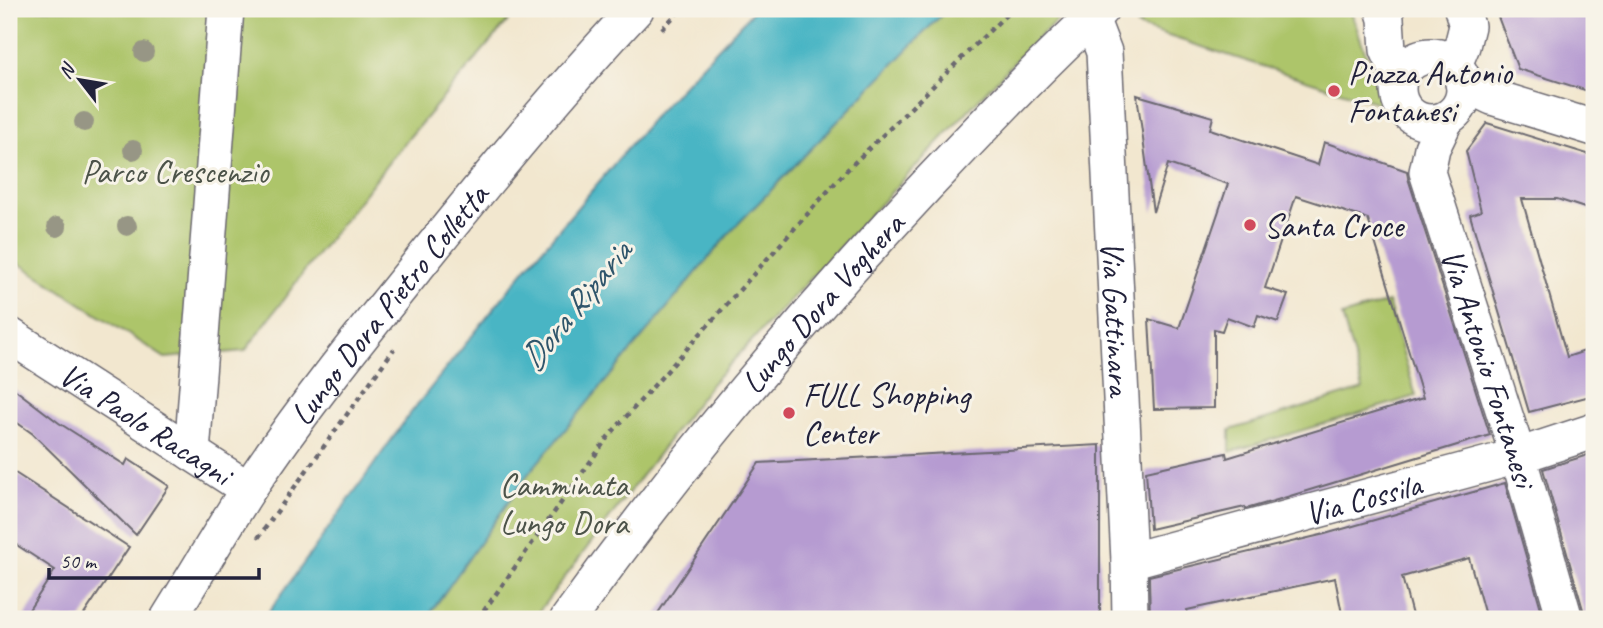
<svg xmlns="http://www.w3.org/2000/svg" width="1603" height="628" font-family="Caveat,sans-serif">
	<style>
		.green { fill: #adc56b; stroke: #687453; stroke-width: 2 }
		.water { fill: #48b5c4; stroke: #356c80; stroke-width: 2 }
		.building { fill: #b69bd1 }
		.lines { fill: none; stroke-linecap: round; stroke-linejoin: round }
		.minor-casing { stroke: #6b676f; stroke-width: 38 }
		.path { stroke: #6b676f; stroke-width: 4.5; stroke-dasharray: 5 5; stroke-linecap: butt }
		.minor { stroke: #fff; stroke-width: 35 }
		.tree { fill: #979685 }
		.poi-dot { fill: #d1495b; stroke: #f7f3e8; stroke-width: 2.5 }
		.labels { text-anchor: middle; stroke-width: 6; stroke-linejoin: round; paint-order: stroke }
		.poi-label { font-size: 33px; fill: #22223b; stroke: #f7f3e8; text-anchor: start }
		.park-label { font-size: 33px; fill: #4c5349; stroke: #f7f3e8 }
		.street-label { font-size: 33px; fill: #22223b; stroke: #f7f3e8 }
		.water-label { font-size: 35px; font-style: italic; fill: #2f556b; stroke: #f7f3e8 }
	</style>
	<rect width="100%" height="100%" fill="#f7f3e8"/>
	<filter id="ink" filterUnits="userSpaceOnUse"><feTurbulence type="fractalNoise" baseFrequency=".0143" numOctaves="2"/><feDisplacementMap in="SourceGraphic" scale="14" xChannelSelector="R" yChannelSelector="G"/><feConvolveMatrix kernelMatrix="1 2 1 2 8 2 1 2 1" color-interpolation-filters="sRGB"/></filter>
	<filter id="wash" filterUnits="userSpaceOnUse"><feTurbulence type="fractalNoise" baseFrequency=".00686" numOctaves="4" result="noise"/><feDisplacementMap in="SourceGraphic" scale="28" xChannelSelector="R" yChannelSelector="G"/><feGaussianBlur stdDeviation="1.57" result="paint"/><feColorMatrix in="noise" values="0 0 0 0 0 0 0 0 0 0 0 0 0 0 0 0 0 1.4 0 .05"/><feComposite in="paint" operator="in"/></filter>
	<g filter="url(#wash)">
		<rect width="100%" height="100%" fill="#f2e7cf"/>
		<!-- green -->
		<path class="green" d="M 9,9 L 518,9 L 396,153 L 303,273 L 245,351 L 165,358 L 9,257 Z
			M 947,9 L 1070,9 L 1027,48 L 712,383 L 533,619 L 426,619 L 528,474 L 732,230 Z
			M 1156,9 L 1350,9 L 1384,105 L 1137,26 Z
			M 1388,302 L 1416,396 L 1230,452 L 1230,430 L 1363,389 L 1342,316 Z"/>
		<!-- water -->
		<path class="water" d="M 755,9 L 947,9 L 732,230 L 528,474 L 426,619 L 264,619 L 409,415 L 523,272 L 657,113 Z"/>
		<g id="blocks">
			<!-- building -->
			<path class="building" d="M 1495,9 L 1594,9 L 1594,93 L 1518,69 Z
				M 1137,95 L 1213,117 L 1210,129 L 1318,165 L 1324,142 L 1407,171 L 1408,178 L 1490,435 L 1277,500 L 1246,509 L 1245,507 L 1150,529 L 1146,471 L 1226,453 L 1227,458 L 1423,398 L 1368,219 L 1296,196 L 1265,288 L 1288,295 L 1278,322 L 1258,315 L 1254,327 L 1227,317 L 1222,331 L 1214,329 L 1214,408 L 1154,409 L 1149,319 L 1179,328 L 1228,184 L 1168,164 L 1153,212 Z
				M 1487,123 L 1594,156 L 1594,211 L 1557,199 L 1522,199 L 1567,357 L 1594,348 L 1594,395 L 1529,412 L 1470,215 L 1481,211 L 1466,151 Z
				M 9,385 L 59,423 L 125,465 L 128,459 L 169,486 L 136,535 L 33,434 L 9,417 Z
				M 1100,445 L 1100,619 L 654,619 L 759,463 Z
				M 1594,453 L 1594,619 L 1585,619 L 1584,613 L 1543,469 Z
				M 9,469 L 129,547 L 81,619 L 23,619 L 55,570 L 9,540 Z
				M 1505,483 L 1544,619 L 1486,619 L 1469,558 L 1402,577 L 1413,619 L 1343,619 L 1335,578 L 1187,610 L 1189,619 L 1150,619 L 1149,576 L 1325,534 Z"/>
		</g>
	</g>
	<g filter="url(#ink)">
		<use href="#blocks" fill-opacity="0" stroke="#6b676f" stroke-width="2"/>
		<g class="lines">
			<!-- minor casing -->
			<g class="minor-casing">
				<g id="minor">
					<path d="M 1383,9 L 1386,19 L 1388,50 L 1400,76"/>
					<path id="s1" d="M 1091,18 L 1104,52 L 1129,561 L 1130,619"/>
					<circle cx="1431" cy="89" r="33"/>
					<path d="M 1454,65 L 1462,46 L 1467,26 L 1462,9"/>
					<path d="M 1463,83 L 1492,97 L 1594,128"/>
					<path id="s2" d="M 1446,119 L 1432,148 L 1427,172 L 1518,456 L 1565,619"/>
					<path id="s3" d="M 9,335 L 248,489"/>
					<path d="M 192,453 L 226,9"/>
					<path id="s4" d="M 1129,561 L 1518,456 L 1594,431"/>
					<path id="s5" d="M 168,619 C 195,576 221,531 249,488 C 301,410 360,337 419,264 C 489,177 560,90 636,9"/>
					<path id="s6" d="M 568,619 C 677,467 798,323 926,186 C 983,126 1040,65 1101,9"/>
				</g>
			</g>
			<!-- path -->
			<path class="path" d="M 662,29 L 681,9
				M 258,538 L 394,349
				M 478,619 L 608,437 L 845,172 L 1012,9"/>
			<!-- minor -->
			<use href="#minor" class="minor"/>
		</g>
		<!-- trees -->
		<g class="tree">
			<circle cx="144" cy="52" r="10"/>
			<circle cx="84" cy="122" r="10"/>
			<circle cx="133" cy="150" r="10"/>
			<circle cx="127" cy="226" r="10"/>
			<circle cx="57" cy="227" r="10"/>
		</g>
	</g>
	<!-- markers -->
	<g class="poi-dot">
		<circle cx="1334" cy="91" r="7"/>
		<circle cx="1250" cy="225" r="7"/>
		<circle cx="789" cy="413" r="7"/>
	</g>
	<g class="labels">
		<!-- poi labels -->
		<g class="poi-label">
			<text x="1348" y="84">Piazza Antonio<tspan x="1348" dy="38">Fontanesi</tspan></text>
			<text x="1264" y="237">Santa Croce</text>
			<text x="803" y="406">FULL Shopping<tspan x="803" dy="38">Center</tspan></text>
		</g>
		<!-- park labels -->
		<g class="park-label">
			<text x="175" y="183">Parco Crescenzio</text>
			<text x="564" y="496">Camminata<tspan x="564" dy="38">Lungo Dora</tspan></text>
		</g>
		<!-- street labels -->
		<g class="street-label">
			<text dy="12" stroke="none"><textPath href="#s6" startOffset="406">Lungo Dora Voghera</textPath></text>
			<text dy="12" stroke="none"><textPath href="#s5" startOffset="385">Lungo Dora Pietro Colletta</textPath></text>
			<text dy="12" stroke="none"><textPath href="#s1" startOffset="303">Via Gattinara</textPath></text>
			<text dy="12" stroke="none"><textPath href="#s2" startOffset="262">Via Antonio Fontanesi</textPath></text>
			<text dy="12" stroke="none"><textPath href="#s3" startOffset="163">Via Paolo Racagni</textPath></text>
			<text dy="12" stroke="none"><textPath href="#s4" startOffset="242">Via Cossila</textPath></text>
		</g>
		<!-- water labels -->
		<g class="water-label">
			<text transform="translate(575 305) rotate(-51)" y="12">Dora Riparia</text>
		</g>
	</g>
	<!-- margin -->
	<rect width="1603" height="628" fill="none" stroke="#f7f3e8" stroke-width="35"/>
	<!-- north arrow -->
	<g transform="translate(80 80) rotate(301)" stroke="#f7f3e8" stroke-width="5" paint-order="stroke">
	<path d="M0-5L12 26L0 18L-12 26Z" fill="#22223b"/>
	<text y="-10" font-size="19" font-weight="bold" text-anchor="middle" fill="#22223b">N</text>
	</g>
	<!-- scale -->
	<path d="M49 568v10h210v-10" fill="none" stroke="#22223b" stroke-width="3.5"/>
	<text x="60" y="568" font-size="21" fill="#22223b" stroke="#f7f3e8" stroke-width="5" paint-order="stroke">50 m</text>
</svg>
